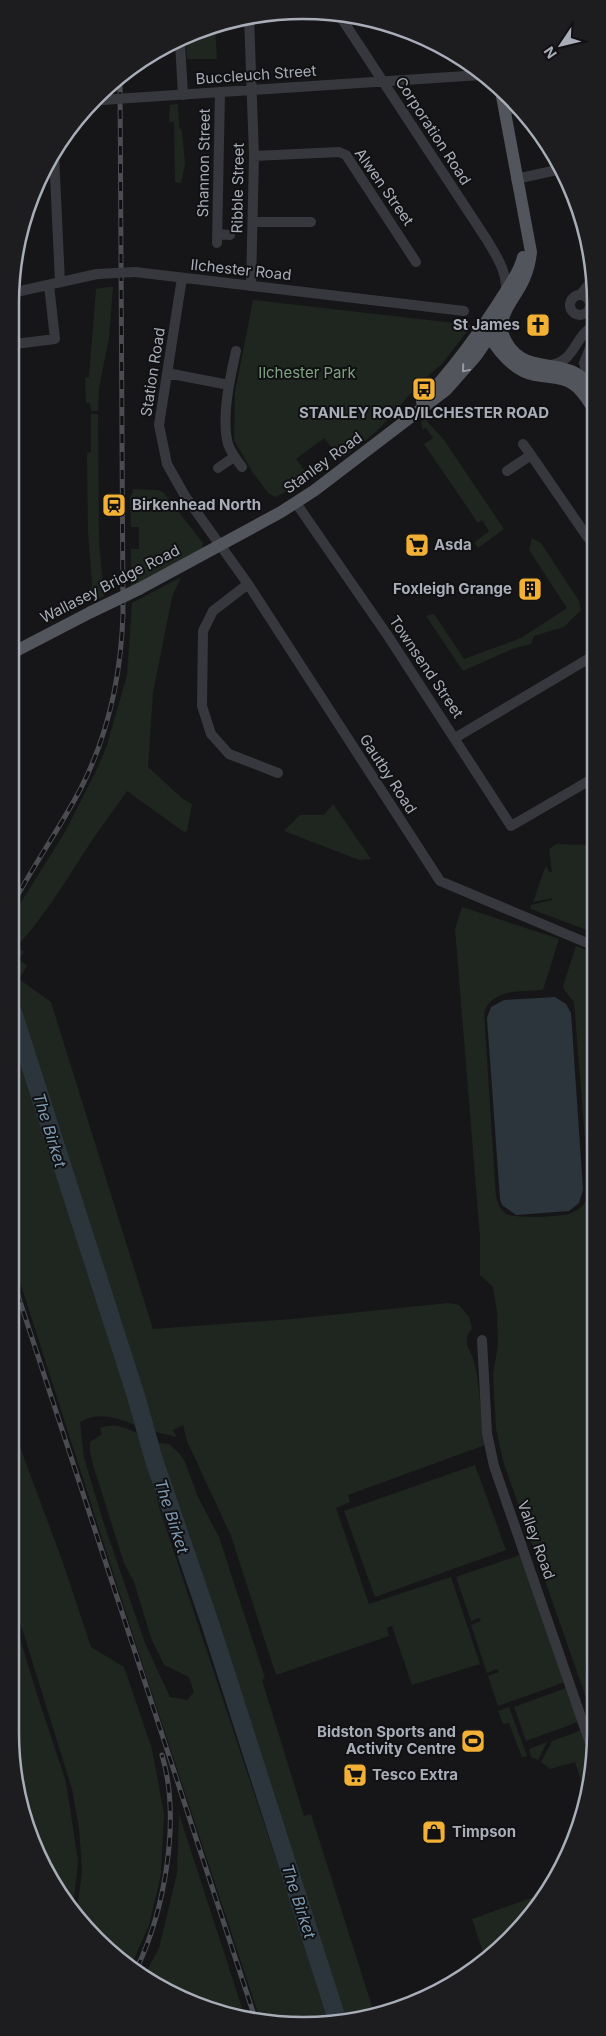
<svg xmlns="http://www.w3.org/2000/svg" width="606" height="2036" font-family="Inter,sans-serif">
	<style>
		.green { fill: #1e261f }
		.water { fill: #2c353c }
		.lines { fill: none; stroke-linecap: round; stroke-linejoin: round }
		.river { stroke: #2c353c; stroke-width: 18 }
		.minor { stroke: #37383d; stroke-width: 10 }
		.major { stroke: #53555c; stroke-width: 12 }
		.rail-casing { stroke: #4a4c52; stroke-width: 5 }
		.rail { stroke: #111113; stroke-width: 3; stroke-dasharray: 9; stroke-linecap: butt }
		.minor-bridge { stroke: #37383d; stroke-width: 10 }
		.major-bridge { stroke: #53555c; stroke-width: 12 }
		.oneway { stroke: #979ba6 }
		.labels { text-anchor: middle; stroke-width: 4; stroke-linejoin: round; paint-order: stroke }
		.street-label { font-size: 15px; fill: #a8adb8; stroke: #111113 }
		.poi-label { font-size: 15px; font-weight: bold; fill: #a8adb8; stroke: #111113; text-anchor: start }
		.park-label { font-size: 15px; fill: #7fa381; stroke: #111113 }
		.water-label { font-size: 16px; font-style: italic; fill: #7f9bb3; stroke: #111113 }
		.rim { fill: none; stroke: #a8adb8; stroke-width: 2.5 }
	</style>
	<rect width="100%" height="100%" fill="#161618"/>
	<!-- green -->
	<path class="green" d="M 215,28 L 217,59 L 187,59 L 186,40 Z
		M 178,104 L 179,127 L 182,131 L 185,164 L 181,183 L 175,182 L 174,122 L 169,122 L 170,105 Z
		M 107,287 L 113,287 L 109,338 L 99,388 L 98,411 L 91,411 L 90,403 L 86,403 L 85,378 L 89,377 L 96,289 Z
		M 253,300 L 472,325 L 442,364 L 423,380 L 376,432 L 341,459 L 324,438 L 296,459 L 308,475 L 285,492 L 275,497 L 268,493 L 253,473 L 234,440 L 235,392 Z
		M 91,414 L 98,414 L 99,542 L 104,596 L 93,601 L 90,596 L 92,584 L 88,531 L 87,453 L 91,452 Z
		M 425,419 L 444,440 L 504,529 L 478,548 L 474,543 L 489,531 L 482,520 L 478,523 L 424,444 L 433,438 L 426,428 L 423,430 L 421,422 Z
		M 132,489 L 158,490 L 163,492 L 203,543 L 202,551 L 131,591 L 131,549 L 139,549 L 139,527 L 131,527 L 130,497 L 133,492 Z
		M 532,538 L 541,543 L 579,601 L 581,610 L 564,627 L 534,636 L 531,644 L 512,649 L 463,671 L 426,616 L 434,614 L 464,659 L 521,638 L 567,608 L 529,550 Z
		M 181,577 L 172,597 L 153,693 L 148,767 L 183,799 L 192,804 L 187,831 L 184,832 L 127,791 C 116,807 104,823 93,839 C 69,875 47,914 17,946 L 24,952 L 19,959 L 27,966 L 19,979 L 51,1002 L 153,1329 L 292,1319 L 448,1303 L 459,1305 L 469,1317 L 472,1328 L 467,1336 L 467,1345 L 473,1358 L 477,1374 L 485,1445 L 348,1495 L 350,1502 L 336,1508 L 369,1604 L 451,1577 L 480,1664 L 412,1685 L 392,1626 L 387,1628 L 389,1636 L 276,1675 L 231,1536 L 187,1441 L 183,1425 L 173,1430 L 177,1437 L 147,1430 L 143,1402 L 13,1002 L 13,915 L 65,832 L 97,769 L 107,745 L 127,675 L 132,603 Z
		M 333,804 L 371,859 L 359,860 L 284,831 L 300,815 L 324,815 Z
		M 556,844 L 592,845 L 592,932 L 531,909 L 531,905 L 552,900 L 552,898 L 533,902 L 545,868 L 547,867 L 549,872 L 552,872 L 549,849 Z
		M 462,907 L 559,939 L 543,990 C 520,992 492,988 484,1013 L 496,1197 C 498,1203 500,1210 506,1214 C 514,1219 563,1217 571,1213 C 582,1209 588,1201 589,1190 L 574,1002 L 565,991 L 563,986 L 576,946 L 592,952 L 591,1582 L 585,1673 L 591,1674 L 590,1709 L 503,1461 L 496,1429 L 493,1374 L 498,1345 L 497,1312 L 493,1287 L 480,1275 L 480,1237 L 455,929 Z
		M 13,1035 L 140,1427 C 121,1419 99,1410 80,1422 L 84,1458 L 104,1524 L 145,1643 L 170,1697 L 187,1700 L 194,1692 L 189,1677 L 164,1665 L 151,1638 L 134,1582 L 124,1563 L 94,1468 L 90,1452 L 90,1442 L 102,1434 L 100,1428 C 117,1422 125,1428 141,1435 L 142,1443 L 160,1510 L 329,2019 L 261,2022 L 145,1672 L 12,1257 Z
		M 11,1423 L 62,1560 L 91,1647 L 124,1667 L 152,1749 L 164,1814 L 161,1874 L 149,1925 L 132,1964 L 83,1926 L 76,1916 L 82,1872 L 81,1854 L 79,1828 L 72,1789 L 11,1593 Z
		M 151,1442 L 169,1444 L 180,1454 L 185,1462 L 198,1497 L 219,1537 L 265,1678 L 262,1680 L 304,1816 L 311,1814 L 375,2016 L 339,2019 L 229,1673 Z
		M 475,1465 L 506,1550 L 375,1597 L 344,1511 Z
		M 520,1555 L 565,1682 L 498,1706 L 488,1676 L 499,1672 L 497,1669 L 487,1673 L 471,1625 L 481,1621 L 479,1618 L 471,1621 L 456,1577 Z
		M 10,1606 L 35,1688 L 66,1782 L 78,1861 L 73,1910 L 32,1845 L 10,1733 Z
		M 566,1688 L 578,1722 L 526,1741 L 514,1707 Z
		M 509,1707 L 527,1756 L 522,1757 L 509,1723 L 503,1724 L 498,1711 Z
		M 582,1730 C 589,1751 596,1777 587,1799 L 575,1762 L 550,1769 L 541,1762 L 552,1741 Z
		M 547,1742 L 538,1760 L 531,1757 L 529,1749 Z
		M 177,1808 L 245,2017 L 173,1996 L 145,1974 L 159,1948 L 177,1873 L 179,1816 Z
		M 548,1892 L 546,1896 L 485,1958 L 472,1919 Z"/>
	<!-- water -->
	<path class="water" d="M 555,997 L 566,1004 L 571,1013 L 583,1190 L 579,1203 L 569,1211 L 516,1215 L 502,1205 L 500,1199 L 487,1018 L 491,1007 L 504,1000 Z"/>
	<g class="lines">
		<!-- river -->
		<path class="river" d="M 13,1012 L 136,1396 L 154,1460 L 210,1623 L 337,2019"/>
		<!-- minor -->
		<path class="minor" d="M 249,16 L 254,156 L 251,286
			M 340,16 L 487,240 C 497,257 507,271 506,292
			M 180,43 L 183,95
			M 130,98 L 481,75
			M 504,110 L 521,108
			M 54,154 L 60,282
			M 254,156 L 339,152 L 346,155 L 416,262
			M 516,179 L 557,170 L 562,172
			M 254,222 L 311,222
			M 217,234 L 230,235
			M 217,243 L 220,92
			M 135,272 L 464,311
			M 182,278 L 159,425 L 167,464 L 185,496 L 248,584 L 440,881 L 592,945
			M 16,292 L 97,274
			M 581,294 L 593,279
			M570 305a10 10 0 1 1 20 0a10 10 0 1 1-20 0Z
			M 15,344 L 55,339 L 49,285
			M 236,351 C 230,378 221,417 228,444 C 231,453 237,460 242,467
			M 550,365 C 575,362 574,337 593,326
			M 167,373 L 229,385
			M 590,385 L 584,363 L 593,341
			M 523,444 L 531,455
			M 218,468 L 234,457
			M 507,471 L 531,455 L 588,538 L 593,535
			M 296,503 L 388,636 L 511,826 L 592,779
			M 248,584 L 213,611 L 203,631 L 202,706 L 211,734 L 229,754 L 278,773
			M 455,738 L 593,656
			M 482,1340 L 487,1433 L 494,1466 L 590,1743"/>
		<!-- major -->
		<path class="major" d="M 501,91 L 531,252 C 530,262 528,270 524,279 C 517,296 499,312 502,332 C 520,384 566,349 593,389
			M 488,330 C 494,349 514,371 535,375 C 548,378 561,376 573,384 C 582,390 587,399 593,408
			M 422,402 C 454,368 481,331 506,291 C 513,280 520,270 523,257
			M 139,589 L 281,512 L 315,490 L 446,390 L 476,356 L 504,315
			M 14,652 L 91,612"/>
		<!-- rail casing -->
		<g class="rail-casing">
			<path id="rail" d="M 13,904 C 34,864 60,828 81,788 C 109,733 121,675 123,614 L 120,79
				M 12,1277 L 256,2021
				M 137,1968 C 165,1909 181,1819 162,1755"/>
		</g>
		<!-- rail -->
		<use href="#rail" class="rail"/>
		<!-- minor-bridge -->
		<path class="minor-bridge" d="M 103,100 L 130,98
			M 97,274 L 135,272"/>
		<!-- major-bridge -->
		<path class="major-bridge" d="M 91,612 L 139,589"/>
	</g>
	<!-- one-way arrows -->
	<defs><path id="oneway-chevron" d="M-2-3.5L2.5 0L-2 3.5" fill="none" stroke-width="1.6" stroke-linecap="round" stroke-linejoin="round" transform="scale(1.25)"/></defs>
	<use class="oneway" href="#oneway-chevron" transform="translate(465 369) rotate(130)"/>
	<!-- icons -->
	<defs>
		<g id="church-square" transform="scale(1.25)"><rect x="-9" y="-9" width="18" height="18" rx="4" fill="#f2b134" stroke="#111113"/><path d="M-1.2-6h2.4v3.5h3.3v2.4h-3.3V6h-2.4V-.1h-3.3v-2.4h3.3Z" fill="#111"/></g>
		<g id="bus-square" transform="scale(1.25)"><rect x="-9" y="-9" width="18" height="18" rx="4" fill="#f2b134" stroke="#111113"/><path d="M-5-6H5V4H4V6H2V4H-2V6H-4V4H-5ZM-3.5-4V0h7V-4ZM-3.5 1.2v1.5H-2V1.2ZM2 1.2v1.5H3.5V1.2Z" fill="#111"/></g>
		<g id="station-square" transform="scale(1.25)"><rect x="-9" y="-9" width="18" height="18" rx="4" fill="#f2b134" stroke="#111113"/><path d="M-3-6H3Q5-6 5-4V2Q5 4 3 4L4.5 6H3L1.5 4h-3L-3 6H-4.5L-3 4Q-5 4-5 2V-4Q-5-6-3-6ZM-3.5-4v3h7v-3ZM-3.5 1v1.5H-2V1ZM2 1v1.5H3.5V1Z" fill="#111"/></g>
		<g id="supermarket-square" transform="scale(1.25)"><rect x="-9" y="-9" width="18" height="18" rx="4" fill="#f2b134" stroke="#111113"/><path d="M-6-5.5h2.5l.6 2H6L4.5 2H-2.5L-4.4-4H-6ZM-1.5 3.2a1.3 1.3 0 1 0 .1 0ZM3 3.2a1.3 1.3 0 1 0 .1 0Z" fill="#111"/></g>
		<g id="building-square" transform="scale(1.25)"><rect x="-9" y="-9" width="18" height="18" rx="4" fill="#f2b134" stroke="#111113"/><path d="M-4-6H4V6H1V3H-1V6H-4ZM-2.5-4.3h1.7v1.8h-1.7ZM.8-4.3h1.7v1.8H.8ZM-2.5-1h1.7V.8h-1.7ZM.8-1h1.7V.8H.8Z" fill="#111"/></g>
		<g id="stadium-square" transform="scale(1.25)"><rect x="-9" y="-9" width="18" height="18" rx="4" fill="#f2b134" stroke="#111113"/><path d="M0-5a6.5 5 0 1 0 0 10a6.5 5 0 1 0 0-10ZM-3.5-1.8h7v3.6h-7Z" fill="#111"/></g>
		<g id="shop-square" transform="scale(1.25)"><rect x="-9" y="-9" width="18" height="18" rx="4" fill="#f2b134" stroke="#111113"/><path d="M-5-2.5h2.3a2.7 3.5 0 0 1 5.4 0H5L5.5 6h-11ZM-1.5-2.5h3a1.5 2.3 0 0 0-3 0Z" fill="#111"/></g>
	</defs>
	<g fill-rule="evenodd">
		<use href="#church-square" x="538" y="325"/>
		<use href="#bus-square" x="424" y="389"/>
		<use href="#station-square" x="114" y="505"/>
		<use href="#supermarket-square" x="417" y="545"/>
		<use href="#building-square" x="530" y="589"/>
		<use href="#stadium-square" x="473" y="1741"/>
		<use href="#supermarket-square" x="355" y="1775"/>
		<use href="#shop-square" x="434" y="1832"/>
	</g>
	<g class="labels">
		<!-- street labels -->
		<g class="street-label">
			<text transform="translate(256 75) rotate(-4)" y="5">Buccleuch Street</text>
			<text transform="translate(433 131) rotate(57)" y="5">Corporation Road</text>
			<text transform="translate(204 163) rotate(-89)" y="5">Shannon Street</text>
			<text transform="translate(384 187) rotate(55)" y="5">Alwen Street</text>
			<text transform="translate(238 188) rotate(-89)" y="5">Ribble Street</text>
			<text transform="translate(241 270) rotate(6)" y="5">Ilchester Road</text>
			<text transform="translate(153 372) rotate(-81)" y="5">Station Road</text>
			<text transform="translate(323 463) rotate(-36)" y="5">Stanley Road</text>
			<text transform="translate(110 584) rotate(-27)" y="5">Wallasey Bridge Road</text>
			<text transform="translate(426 667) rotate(56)" y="5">Townsend Street</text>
			<text transform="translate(388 774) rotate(57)" y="5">Gautby Road</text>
			<text transform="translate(536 1540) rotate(70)" y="5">Valley Road</text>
		</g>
		<!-- poi labels -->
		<g class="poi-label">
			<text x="520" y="330" text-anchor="end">St James</text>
			<text x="424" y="418" text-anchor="middle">STANLEY ROAD/ILCHESTER ROAD</text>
			<text x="132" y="510">Birkenhead North</text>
			<text x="434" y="550">Asda</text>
			<text x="512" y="594" text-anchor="end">Foxleigh Grange</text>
			<text x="456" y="1737" text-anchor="end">Bidston Sports and<tspan x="456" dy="17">Activity Centre</tspan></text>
			<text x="372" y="1780">Tesco Extra</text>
			<text x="452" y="1837">Timpson</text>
		</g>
		<!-- park labels -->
		<g class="park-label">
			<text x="307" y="378">Ilchester Park</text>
		</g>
		<!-- water labels -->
		<g class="water-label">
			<text transform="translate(50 1130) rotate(73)" y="6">The Birket</text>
			<text transform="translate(172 1516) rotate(72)" y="6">The Birket</text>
			<text transform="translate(299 1901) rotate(72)" y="6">The Birket</text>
		</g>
	</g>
	<!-- crop -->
	<path d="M0 0H606V2036H0ZM303 19H303A284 284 0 0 1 587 303V1733A284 284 0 0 1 303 2017H303A284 284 0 0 1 19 1733V303A284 284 0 0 1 303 19Z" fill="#1d1d20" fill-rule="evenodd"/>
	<path class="rim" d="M303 19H303A284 284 0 0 1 587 303V1733A284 284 0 0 1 303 2017H303A284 284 0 0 1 19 1733V303A284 284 0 0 1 303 19Z"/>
	<!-- north arrow -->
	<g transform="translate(561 45) rotate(235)" stroke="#111113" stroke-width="4" paint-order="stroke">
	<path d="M0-4L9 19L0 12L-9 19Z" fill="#a8adb8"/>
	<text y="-8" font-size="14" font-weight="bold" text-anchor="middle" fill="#a8adb8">N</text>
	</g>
</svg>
